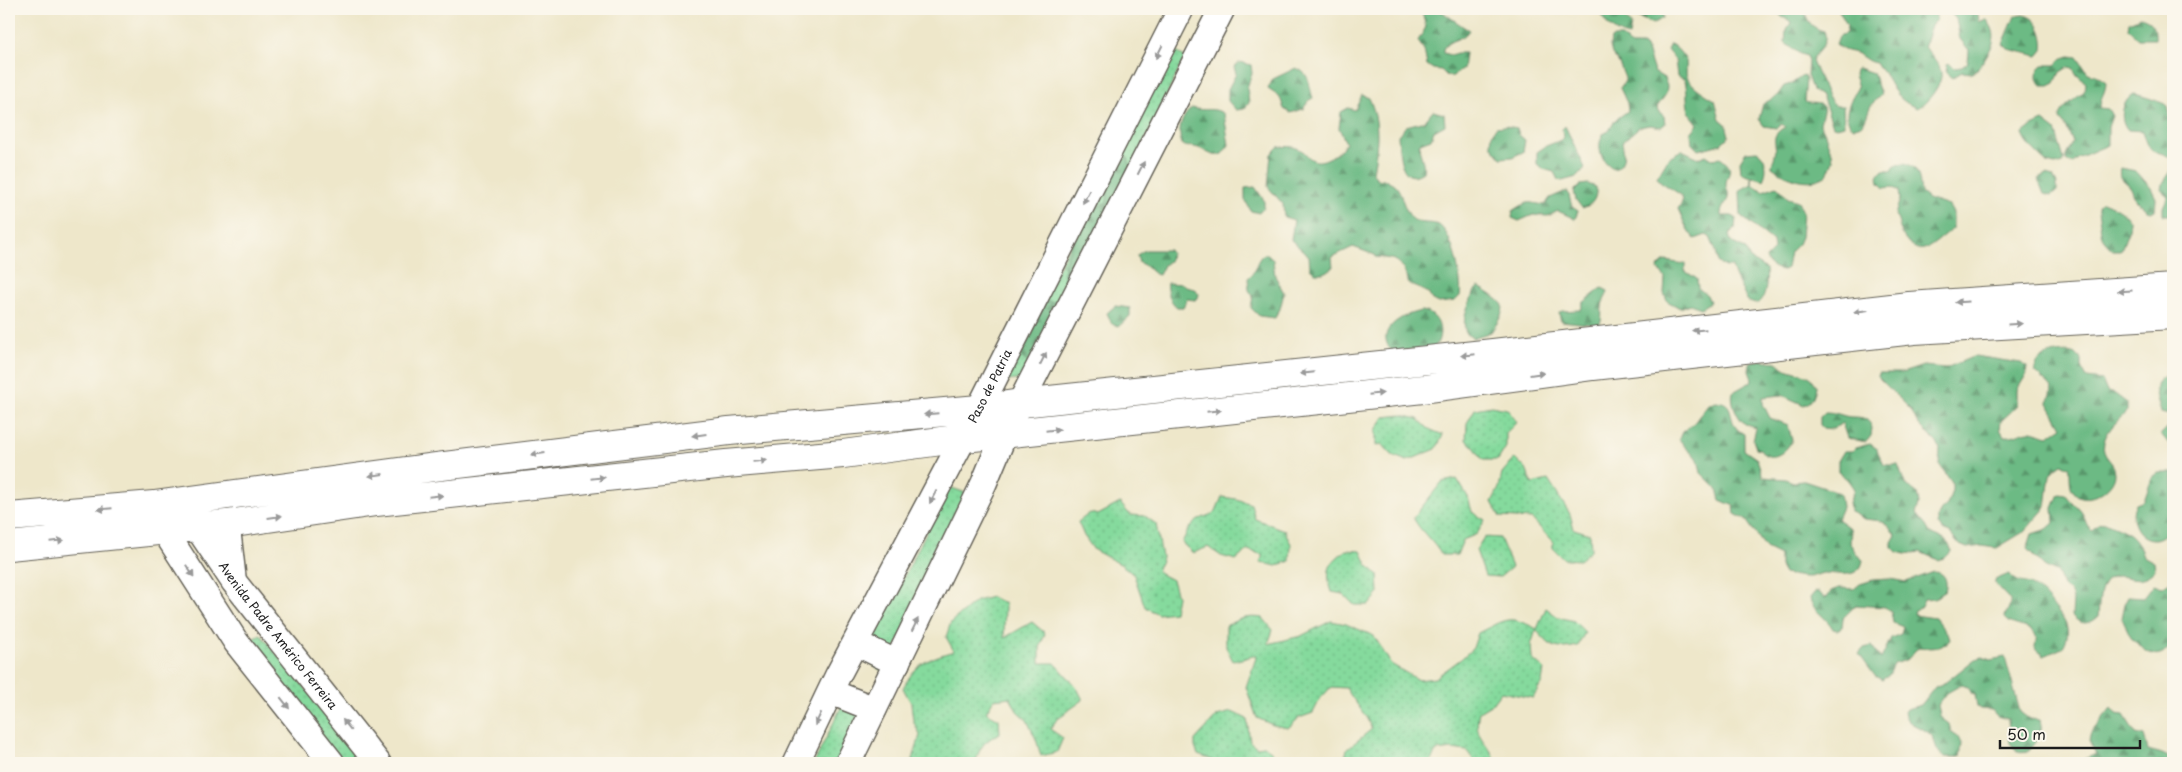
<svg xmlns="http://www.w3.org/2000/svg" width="2182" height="772" font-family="'Playpen Sans',sans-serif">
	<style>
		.grass { fill: url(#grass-dots); stroke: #507b5c }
		.forest { fill: url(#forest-firs); stroke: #446b50 }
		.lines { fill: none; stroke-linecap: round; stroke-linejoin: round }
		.minor-casing { stroke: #666359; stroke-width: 28 }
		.highway-casing { stroke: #666359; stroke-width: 30 }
		.minor { stroke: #fff; stroke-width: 25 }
		.highway { stroke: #fff; stroke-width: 28 }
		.oneway { fill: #999 }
		.labels { text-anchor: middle; stroke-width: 4; stroke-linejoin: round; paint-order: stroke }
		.street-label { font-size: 12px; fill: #1c1c1c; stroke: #fbf7ec }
	</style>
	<defs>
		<pattern id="grass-dots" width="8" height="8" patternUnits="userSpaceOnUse" patternTransform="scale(1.25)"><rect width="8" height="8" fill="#85da9d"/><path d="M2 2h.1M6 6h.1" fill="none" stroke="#72ba87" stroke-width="1.8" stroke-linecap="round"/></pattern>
		<pattern id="forest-firs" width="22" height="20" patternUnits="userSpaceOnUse" patternTransform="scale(1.25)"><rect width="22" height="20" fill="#6cba84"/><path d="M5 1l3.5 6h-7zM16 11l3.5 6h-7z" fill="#58966b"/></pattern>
	</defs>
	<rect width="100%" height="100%" fill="#fbf7ec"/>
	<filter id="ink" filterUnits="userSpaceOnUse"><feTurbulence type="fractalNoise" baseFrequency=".02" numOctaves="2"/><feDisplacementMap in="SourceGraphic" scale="10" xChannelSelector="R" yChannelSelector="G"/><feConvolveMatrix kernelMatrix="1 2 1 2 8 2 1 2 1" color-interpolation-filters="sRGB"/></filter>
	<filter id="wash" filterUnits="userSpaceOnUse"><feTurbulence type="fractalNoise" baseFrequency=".0096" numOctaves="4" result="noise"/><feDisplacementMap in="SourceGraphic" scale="20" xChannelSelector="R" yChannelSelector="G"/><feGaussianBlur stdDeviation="1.12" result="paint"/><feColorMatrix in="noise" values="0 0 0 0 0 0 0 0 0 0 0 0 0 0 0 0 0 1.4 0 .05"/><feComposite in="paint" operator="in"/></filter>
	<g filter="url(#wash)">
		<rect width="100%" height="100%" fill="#eee7ca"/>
		<!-- grass -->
		<path class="grass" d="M 1169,48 L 1185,57 L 1031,378 L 1001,382 Z
			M 1491,406 L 1507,409 L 1517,422 L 1506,433 L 1506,447 L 1498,460 L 1483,460 L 1474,447 L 1466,440 L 1467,423 L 1475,409 Z
			M 1402,415 L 1418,419 L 1429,429 L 1443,435 L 1436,449 L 1407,461 L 1392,455 L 1382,444 L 1376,446 L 1376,430 L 1384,417 Z
			M 1515,458 L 1526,469 L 1532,484 L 1548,480 L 1570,514 L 1574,529 L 1590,534 L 1591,550 L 1579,560 L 1564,559 L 1553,548 L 1553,542 L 1532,519 L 1500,517 L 1492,502 L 1499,488 L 1502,473 Z
			M 1457,479 L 1468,497 L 1472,512 L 1485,520 L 1477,534 L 1463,540 L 1457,555 L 1442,555 C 1433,541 1421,532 1413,518 L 1442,482 Z
			M 949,487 L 969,494 L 884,672 L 863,659 Z
			M 1222,497 L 1236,499 L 1251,504 L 1255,519 L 1284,530 L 1291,544 L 1290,561 L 1276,566 L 1260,562 L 1263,555 L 1248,550 L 1236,560 L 1221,556 L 1208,547 L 1193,553 L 1182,543 C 1190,524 1195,520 1215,513 Z
			M 1120,503 L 1130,515 L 1145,516 L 1156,524 L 1162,557 L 1157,572 L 1172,580 L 1177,596 L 1174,612 L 1158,614 L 1145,607 L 1134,575 L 1122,565 L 1094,550 L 1084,536 L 1078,522 L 1090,513 L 1098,515 Z
			M 1484,537 L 1500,538 L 1512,567 L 1500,577 L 1485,576 L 1476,550 Z
			M 1346,550 L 1361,551 L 1367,564 L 1378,575 L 1379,593 L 1369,605 L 1354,605 L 1343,594 L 1332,592 C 1325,570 1328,564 1346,550 Z
			M 992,597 L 1005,604 L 1004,638 L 1032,622 L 1045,633 L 1040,648 L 1040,663 L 1055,663 L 1076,686 L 1083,700 L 1058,718 L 1050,729 L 1063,738 L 1057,752 L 1041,756 L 1036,739 L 1027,720 L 1017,711 L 1010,697 L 994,699 L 986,712 L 999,719 L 1000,733 C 986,740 978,747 976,763 L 912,763 L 920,735 L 913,720 L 911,703 L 903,688 C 916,663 927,659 954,651 L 946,637 L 951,622 L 976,601 Z
			M 1546,608 L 1558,617 L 1574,621 L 1585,632 L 1578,646 C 1553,651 1552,647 1536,630 L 1531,645 L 1532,659 L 1544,669 L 1542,683 L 1533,698 L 1501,692 L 1492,704 L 1479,712 C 1472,740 1489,740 1496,763 L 1476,763 L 1467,751 L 1452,749 L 1436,751 L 1430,763 L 1373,763 L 1372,755 L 1359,762 L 1344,763 L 1347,749 L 1372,729 C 1366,714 1355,703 1346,688 L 1331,687 L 1320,699 L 1313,713 L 1299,718 L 1288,728 L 1273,725 L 1257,718 L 1246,687 L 1257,655 L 1233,661 L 1226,647 L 1226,626 C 1239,618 1248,616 1263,618 L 1273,630 L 1268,644 L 1301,636 L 1331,621 L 1346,624 L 1374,636 L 1391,664 L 1418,680 L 1435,678 L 1461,659 L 1473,648 L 1478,633 C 1506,619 1508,614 1537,629 Z
			M 260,634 L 368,763 L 326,763 L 247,643 Z
			M 845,699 L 863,711 L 838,763 L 814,763 Z
			M 1232,712 L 1247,719 L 1250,742 L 1257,747 L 1264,746 L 1271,751 L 1280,763 L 1214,763 L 1212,760 L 1198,755 L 1195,747 L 1195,740 L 1217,716 Z"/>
		<!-- forest -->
		<path class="forest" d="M 1421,9 L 1439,9 C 1441,11 1466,29 1469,30 C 1463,41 1449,38 1443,49 L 1443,53 L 1450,55 L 1457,53 L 1465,53 L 1463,69 L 1451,77 L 1447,76 L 1441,70 L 1433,69 L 1427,65 L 1424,50 L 1418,41 L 1426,27 Z
			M 1600,9 L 1622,9 L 1623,16 L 1631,25 L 1629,36 C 1616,34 1602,23 1600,9 Z
			M 1629,9 L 1662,9 L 1663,18 L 1653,24 L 1633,15 Z
			M 1774,9 L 1805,9 C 1805,20 1813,29 1824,31 C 1829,43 1818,50 1812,60 C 1815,69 1829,102 1836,106 L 1843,106 L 1844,125 L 1837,127 L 1833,126 L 1822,96 L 1812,90 L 1807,75 L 1808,59 L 1807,56 L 1800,54 L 1785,43 L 1786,30 L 1791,23 L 1789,20 L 1782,17 Z
			M 1838,9 L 1936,9 L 1936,20 L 1931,25 L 1924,47 C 1930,53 1940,64 1941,73 C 1943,84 1926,105 1917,108 C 1899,101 1894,92 1886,76 C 1883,72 1879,69 1876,63 C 1868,62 1865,58 1858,54 C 1848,50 1845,53 1836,44 L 1839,36 L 1846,33 L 1847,25 Z
			M 1947,9 L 1977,9 L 1979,22 L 1986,19 C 1998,33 1995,43 1985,58 C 1981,64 1979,68 1973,73 L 1962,72 L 1952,78 L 1946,73 L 1947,65 L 1949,63 L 1954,68 L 1962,67 L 1968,62 L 1969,50 L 1960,39 L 1956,19 Z
			M 2023,15 C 2039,17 2045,37 2043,50 L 2038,56 L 2008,49 L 2003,44 L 2015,16 Z
			M 2140,17 C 2152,20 2156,27 2155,39 L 2139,39 L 2128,29 L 2129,22 Z
			M 1614,37 L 1622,37 L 1630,45 L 1642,45 L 1646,47 L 1654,72 L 1664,78 L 1667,86 L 1666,94 L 1657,107 L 1658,111 L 1664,116 L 1665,124 L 1661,127 L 1650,125 L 1639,127 L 1622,142 C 1624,152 1626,165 1614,169 C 1601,164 1596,146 1603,134 L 1609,131 L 1615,120 L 1628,111 L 1627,103 L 1620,88 L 1625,81 L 1625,78 L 1619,63 L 1612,54 L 1610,46 L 1611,39 Z
			M 1670,44 C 1675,45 1684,56 1686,61 C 1687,66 1685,72 1687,77 C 1690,85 1708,96 1715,100 L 1720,119 L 1726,124 L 1729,136 L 1721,144 L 1698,150 L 1692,144 L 1691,133 L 1698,124 C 1694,118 1689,114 1688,107 C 1686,97 1688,88 1684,79 L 1677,76 L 1675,60 L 1667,50 Z
			M 2070,56 L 2077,57 L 2088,73 L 2096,75 L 2106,82 C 2106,92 2100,98 2100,108 L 2108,109 L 2112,116 L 2108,127 L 2108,145 L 2080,157 L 2072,164 L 2066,160 L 2066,156 L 2073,142 L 2065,125 L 2060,119 C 2060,106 2077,100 2085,90 L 2086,83 L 2077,75 L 2073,68 L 2069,67 L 2060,72 L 2055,83 L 2049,86 L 2041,86 C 2035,80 2036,70 2043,65 L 2055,65 L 2061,59 Z
			M 1240,62 L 1251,65 L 1252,73 L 1247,88 L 1249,103 L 1244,109 L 1236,110 L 1228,101 L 1228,89 L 1236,74 L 1234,67 Z
			M 1296,68 C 1311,74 1308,84 1313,98 L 1309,100 L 1303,109 L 1291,113 L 1284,109 L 1280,97 L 1268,89 L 1273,79 Z
			M 1858,68 L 1873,73 L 1881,95 C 1878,98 1872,103 1870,107 C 1866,116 1866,126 1854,127 C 1839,118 1852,97 1858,87 L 1854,75 L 1855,70 Z
			M 1804,75 L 1806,79 L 1804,102 C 1811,105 1826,100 1823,112 C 1822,116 1820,120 1820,125 C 1827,133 1826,144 1832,152 L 1833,160 L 1827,175 C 1810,187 1787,178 1772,167 C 1772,161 1774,160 1775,155 C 1778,143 1768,136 1785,127 L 1782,124 L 1776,128 L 1764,126 L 1759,119 L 1763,104 L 1777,96 L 1784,86 L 1791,84 Z
			M 2134,94 C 2140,95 2165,103 2168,106 L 2173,134 L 2173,159 C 2152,145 2153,163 2143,131 L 2128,130 C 2118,119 2122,101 2134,94 Z
			M 1362,95 L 1369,98 C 1381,124 1377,146 1373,173 L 1377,179 C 1405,181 1397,197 1410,216 C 1417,226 1428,221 1438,225 C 1452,230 1463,282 1460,296 L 1455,301 L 1439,303 L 1432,300 L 1428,293 L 1408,283 C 1402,260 1398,259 1375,257 L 1375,255 L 1353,247 L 1332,257 L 1333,268 L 1323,273 L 1315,273 L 1310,268 L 1309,256 L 1291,240 L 1294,220 L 1284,217 L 1283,204 L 1268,187 L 1271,154 L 1278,147 C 1288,146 1296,146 1304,152 C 1307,155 1310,159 1313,160 C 1324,165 1341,151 1346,143 L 1339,128 L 1341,112 L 1348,108 L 1355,110 Z
			M 1192,108 C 1203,112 1214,106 1224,114 L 1229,145 L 1222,154 C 1211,159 1205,148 1194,147 C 1188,146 1187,148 1182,144 C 1177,132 1181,116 1192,108 Z
			M 1433,111 L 1444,114 L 1445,125 L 1434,131 L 1431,139 L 1420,143 C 1417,153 1426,161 1423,172 C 1399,188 1399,148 1398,135 L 1406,126 L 1425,121 Z
			M 2043,121 L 2055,130 L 2064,159 L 2063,163 L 2055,165 L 2047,163 C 2039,156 2024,143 2023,133 L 2032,126 Z
			M 1505,126 L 1517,128 L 1519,135 L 1525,140 L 1523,152 L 1512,157 L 1501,158 L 1491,145 L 1492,134 L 1496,127 Z
			M 1565,126 L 1585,168 L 1577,177 L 1562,181 L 1558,180 L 1554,172 L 1543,169 L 1537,164 L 1537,152 L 1546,146 L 1561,140 L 1563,137 L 1562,129 Z
			M 1682,150 L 1699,158 L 1706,155 L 1712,159 L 1720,158 C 1738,170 1725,174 1726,186 C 1727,189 1729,193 1728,197 C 1727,204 1720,208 1721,216 L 1732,216 L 1736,218 L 1735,229 L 1729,235 L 1731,242 L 1745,249 L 1750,259 L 1766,269 C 1768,283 1765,316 1746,299 C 1742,288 1735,279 1732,267 L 1725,267 L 1718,263 L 1716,251 L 1710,237 L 1706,235 L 1695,239 C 1686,230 1683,219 1678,209 L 1682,202 L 1681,195 L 1661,182 L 1657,177 L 1669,157 Z
			M 1757,151 C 1767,156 1768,171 1763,180 L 1752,176 L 1752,184 L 1763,191 L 1777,186 L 1788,198 L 1798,201 L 1803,212 L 1801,237 L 1798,244 L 1790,252 L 1787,268 L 1783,270 C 1776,269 1767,266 1766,258 L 1774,250 L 1773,242 L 1741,216 L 1740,192 L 1742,189 L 1752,184 L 1752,176 L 1741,173 L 1740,161 L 1746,152 Z
			M 1121,154 L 1128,158 L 1132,173 L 1070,284 L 1064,279 L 1064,265 L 1083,215 L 1107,202 L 1108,194 L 1105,183 Z
			M 1905,163 C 1920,168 1919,179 1921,193 L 1928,199 L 1949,206 L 1953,213 L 1953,229 C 1935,240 1922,264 1904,237 C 1899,231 1900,222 1895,215 L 1900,199 L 1899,191 L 1892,187 L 1884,188 L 1879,183 L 1878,176 L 1883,170 L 1891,170 L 1897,165 Z
			M 2121,168 L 2136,171 L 2151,188 L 2156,198 L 2155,210 L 2151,212 L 2147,210 C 2144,205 2139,204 2135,199 C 2133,196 2133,191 2131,188 C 2126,180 2118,181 2121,168 Z
			M 2173,168 L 2173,215 L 2163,215 L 2163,207 L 2168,196 L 2162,191 L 2163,183 Z
			M 2046,175 L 2053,177 L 2057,184 L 2057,191 L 2051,196 L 2044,194 L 2038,179 Z
			M 1588,184 L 1596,187 C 1597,198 1593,205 1582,208 L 1576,200 L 1574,191 L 1580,185 Z
			M 1255,187 L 1264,200 L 1264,207 L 1259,213 L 1251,211 L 1245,200 L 1245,188 Z
			M 1564,192 L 1568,192 L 1572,207 L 1578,211 L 1575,219 L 1558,211 L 1548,216 L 1533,215 L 1519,221 L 1512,218 L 1513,211 C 1531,199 1528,203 1545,205 L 1550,198 Z
			M 2102,202 C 2112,205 2126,212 2130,221 L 2129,229 L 2121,250 L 2113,250 C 2098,237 2102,233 2099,217 C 2098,211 2097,210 2099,204 Z
			M 1145,250 L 1169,250 L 1171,253 L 1170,260 L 1164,265 L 1159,275 C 1151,274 1148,265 1139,263 L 1137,255 Z
			M 1264,254 L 1268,254 L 1273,260 L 1275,276 L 1284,293 L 1280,309 L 1275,318 L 1259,316 L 1251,308 L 1253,296 L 1249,290 L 1248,278 C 1257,272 1255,260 1264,254 Z
			M 1665,261 L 1685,264 L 1685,271 L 1697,279 L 1698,288 L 1707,295 L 1710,302 L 1701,308 L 1690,304 L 1680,308 L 1667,301 L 1664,293 L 1665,278 L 1658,269 L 1659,266 Z
			M 1167,283 L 1183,284 L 1186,287 L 1195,289 L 1199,294 L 1198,298 L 1195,300 L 1187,299 L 1183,307 L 1177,307 C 1171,303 1165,290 1167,283 Z
			M 1479,287 C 1486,291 1499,299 1503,305 C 1503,316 1497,323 1491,332 L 1473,338 L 1466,334 C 1462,319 1466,310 1472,297 C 1475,292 1474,290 1479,287 Z
			M 1602,288 L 1608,291 C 1607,297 1602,301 1602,307 C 1601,314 1603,318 1599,325 L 1561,321 L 1559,313 L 1562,311 L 1581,310 L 1583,303 Z
			M 1049,301 L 1065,304 L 1034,364 C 1025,362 1021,359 1018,350 L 1042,304 Z
			M 1115,306 L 1130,308 L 1130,316 L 1119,326 L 1112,324 L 1107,313 Z
			M 1422,311 C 1439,313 1445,333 1435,347 L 1393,352 C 1372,331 1402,314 1422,311 Z
			M 2068,352 L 2076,354 L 2081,359 L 2081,367 L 2087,378 L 2102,380 L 2107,392 L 2115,394 L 2127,403 L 2127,411 C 2119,420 2107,429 2104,442 C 2100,458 2115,460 2115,473 C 2115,490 2082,509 2072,489 C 2069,483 2071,473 2069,466 L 2062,464 L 2055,468 L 2050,475 L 2046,507 L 2025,531 L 1997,548 L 1982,546 L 1967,548 L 1960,545 L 1950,533 L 1942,530 L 1938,524 L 1938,517 L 1941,510 L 1947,505 L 1952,491 L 1952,483 L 1939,464 L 1940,449 L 1937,443 L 1918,424 L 1911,410 L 1878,377 L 1879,373 L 1902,373 L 1923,366 L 1946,368 L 1975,356 L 2021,363 L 2027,367 L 2026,375 L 2017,390 L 2017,406 L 2001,421 L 2000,429 L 2004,436 C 2015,438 2022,430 2032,431 C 2038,432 2043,435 2048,436 L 2062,427 L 2047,401 L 2051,395 L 2052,388 L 2035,372 C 2035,354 2054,353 2068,352 Z
			M 1761,360 L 1776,362 L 1786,369 L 1809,376 L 1816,386 C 1815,394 1813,402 1804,405 L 1782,395 L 1763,397 L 1763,404 L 1770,418 L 1788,425 L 1792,440 C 1787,450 1777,460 1765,455 L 1760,449 L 1756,448 L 1753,440 L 1756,428 C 1752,427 1747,426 1744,423 C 1737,417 1730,401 1733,392 L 1751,382 L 1752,379 L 1749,371 L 1750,363 Z
			M 2173,372 L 2173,449 L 2161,434 L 2172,423 L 2169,415 L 2161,413 C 2156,391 2148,382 2173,372 Z
			M 1715,401 C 1735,402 1728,414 1735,426 C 1737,430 1741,432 1744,434 L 1744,450 L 1757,459 L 1763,477 L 1786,479 L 1793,482 L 1804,481 L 1840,493 L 1842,507 L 1837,519 L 1851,529 L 1850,543 L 1857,555 L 1863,560 C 1860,580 1838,573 1823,573 C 1818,574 1813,577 1808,577 C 1800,577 1791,575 1784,574 L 1780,567 L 1780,555 L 1766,548 L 1746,520 L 1735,514 L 1734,506 L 1720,500 L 1717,489 L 1701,473 L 1698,459 L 1686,448 L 1679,439 L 1682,432 L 1694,423 L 1708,404 Z
			M 1825,412 C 1833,412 1838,414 1845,416 C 1856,419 1867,413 1872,428 L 1871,436 L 1866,442 L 1847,438 L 1842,423 L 1833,429 L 1823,428 L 1820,425 L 1820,417 Z
			M 1870,444 L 1876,448 L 1884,465 L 1898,465 L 1905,484 L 1917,493 L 1919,504 L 1916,514 L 1926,526 L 1930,533 C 1939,538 1950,539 1951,552 L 1945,558 L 1938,560 L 1920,552 L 1905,554 L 1897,552 L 1892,547 L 1892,542 L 1896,535 L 1883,521 L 1864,519 L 1850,511 L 1849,503 L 1854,489 L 1847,479 L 1838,472 L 1838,461 L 1844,451 L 1852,451 L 1855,448 Z
			M 2158,473 L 2173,473 L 2173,529 C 2167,532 2162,538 2155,539 C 2137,540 2128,517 2136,504 L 2144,501 L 2152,478 Z
			M 2059,494 L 2066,495 C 2070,501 2079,508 2082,513 C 2086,520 2085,525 2092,530 L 2098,524 L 2105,522 C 2127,533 2135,531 2143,556 L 2154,562 L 2155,570 C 2135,592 2116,562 2103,586 C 2099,594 2099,608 2098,617 C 2089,625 2081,625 2072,616 L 2073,599 L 2070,592 L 2064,588 L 2058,573 L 2044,566 L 2027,549 L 2032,534 L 2047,529 L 2054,523 L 2053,508 Z
			M 1934,572 C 1945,572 1948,581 1945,591 L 1935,598 L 1924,599 L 1921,606 L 1915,611 L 1914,615 L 1935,618 L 1949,636 L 1950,640 C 1940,650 1930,648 1918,647 L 1908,659 L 1894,664 L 1889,675 L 1882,680 L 1875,676 L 1859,654 L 1864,648 L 1872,646 L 1881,659 L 1891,638 L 1901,634 L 1903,627 L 1893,623 L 1891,612 L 1885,607 L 1856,605 L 1843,618 L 1842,627 L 1837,630 L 1833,629 C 1827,617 1812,611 1810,598 L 1815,592 L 1819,592 L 1824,598 L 1828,597 L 1831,591 L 1839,588 L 1854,589 L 1860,584 L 1873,580 L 1890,579 L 1906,582 Z
			M 2009,574 C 2021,586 2023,580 2033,586 C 2042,591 2063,616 2066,625 C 2069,633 2067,641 2062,648 L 2044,656 L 2035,648 C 2035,644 2037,639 2036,636 C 2033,624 2013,629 2005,618 C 2005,612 2011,608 2010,600 L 1995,584 L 1995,580 Z
			M 2173,580 L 2173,644 C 2160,658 2153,658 2139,645 C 2136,642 2132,640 2130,636 C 2126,630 2127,624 2121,618 L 2124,604 L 2128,596 L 2144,597 L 2154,584 L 2162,587 Z
			M 1983,657 L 1990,660 L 2005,657 L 2020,712 L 2029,719 L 2040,720 C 2044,734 2038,740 2029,751 L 2017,752 L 2010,743 L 2008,719 L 1997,716 L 1992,710 L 1981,709 L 1977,706 L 1975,695 L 1972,694 L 1968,687 L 1961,685 L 1947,693 L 1938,705 L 1940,717 L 1949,724 L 1951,732 L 1957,736 L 1962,743 L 1960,757 L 1944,757 C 1933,749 1937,740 1930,734 C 1922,726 1906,726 1904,712 L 1906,709 L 1921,705 L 1935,687 L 1946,682 L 1975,659 Z
			M 2111,708 L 2116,714 L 2124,715 L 2136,734 L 2144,736 L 2148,750 C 2158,753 2169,754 2173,763 L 2076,763 L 2096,754 L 2089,740 L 2091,733 Z"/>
	</g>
	<g filter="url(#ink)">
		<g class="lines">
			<!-- minor casing -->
			<g class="minor-casing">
				<g id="minor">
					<path id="s1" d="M 190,510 L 197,527 L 234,582 L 378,763"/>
					<path d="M 157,514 L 164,530 L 236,642 L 332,763"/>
					<path d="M 227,524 L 233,577"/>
					<path d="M 856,643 L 897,663"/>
					<path d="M 831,692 L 874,709"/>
					<path id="s2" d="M 796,763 L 838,675 L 979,409 L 1181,9"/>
					<path d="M 848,763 L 984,483 L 1004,435 L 1222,9"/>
				</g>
			</g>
			<!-- highway casing -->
			<g class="highway-casing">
				<path id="highway" d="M 9,517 L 154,505 L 435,467 L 729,431 L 979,409 L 1021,403 L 1484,354 L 1909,306 L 2173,288
					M 9,546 L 227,524 L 376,502 L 726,464 L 843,454 L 964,438 L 1423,389 L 1593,366 L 1914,330 L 2173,315"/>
			</g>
			<!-- minor -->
			<use href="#minor" class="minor"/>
			<!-- highway -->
			<use href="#highway" class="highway"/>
		</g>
		<!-- one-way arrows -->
		<defs><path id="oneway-solid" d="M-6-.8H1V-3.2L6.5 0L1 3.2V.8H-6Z" transform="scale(1.25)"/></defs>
		<g class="oneway">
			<use href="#oneway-solid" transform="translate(1159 52) rotate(117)"/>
			<use href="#oneway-solid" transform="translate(1141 168) rotate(-63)"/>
			<use href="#oneway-solid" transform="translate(1086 197) rotate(117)"/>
			<use href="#oneway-solid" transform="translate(2125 291) rotate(176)"/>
			<use href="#oneway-solid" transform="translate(1962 302) rotate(176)"/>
			<use href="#oneway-solid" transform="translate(1861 311) rotate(173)"/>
			<use href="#oneway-solid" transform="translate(2015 324) rotate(-3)"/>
			<use href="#oneway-solid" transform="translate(1699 330) rotate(174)"/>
			<use href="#oneway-solid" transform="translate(1468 355) rotate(174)"/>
			<use href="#oneway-solid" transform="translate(1043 359) rotate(-63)"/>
			<use href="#oneway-solid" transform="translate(1307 373) rotate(174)"/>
			<use href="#oneway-solid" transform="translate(1537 374) rotate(-8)"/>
			<use href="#oneway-solid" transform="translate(1376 394) rotate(-6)"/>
			<use href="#oneway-solid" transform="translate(1214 411) rotate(-6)"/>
			<use href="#oneway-solid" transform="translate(931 414) rotate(175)"/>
			<use href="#oneway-solid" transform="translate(1053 430) rotate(-6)"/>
			<use href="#oneway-solid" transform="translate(699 435) rotate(173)"/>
			<use href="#oneway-solid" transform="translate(538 454) rotate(173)"/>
			<use href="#oneway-solid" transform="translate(760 461) rotate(-5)"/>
			<use href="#oneway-solid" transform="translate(376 475) rotate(172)"/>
			<use href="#oneway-solid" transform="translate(598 478) rotate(-6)"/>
			<use href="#oneway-solid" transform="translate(436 496) rotate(-6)"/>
			<use href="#oneway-solid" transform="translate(933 497) rotate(118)"/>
			<use href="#oneway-solid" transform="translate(105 509) rotate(175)"/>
			<use href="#oneway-solid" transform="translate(275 517) rotate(-8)"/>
			<use href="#oneway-solid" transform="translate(57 541) rotate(-6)"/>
			<use href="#oneway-solid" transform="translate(190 571) rotate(57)"/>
			<use href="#oneway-solid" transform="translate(915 625) rotate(-64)"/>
			<use href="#oneway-solid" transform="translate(285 703) rotate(52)"/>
			<use href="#oneway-solid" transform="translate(818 719) rotate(116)"/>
			<use href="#oneway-solid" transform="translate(347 725) rotate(-129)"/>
		</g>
	</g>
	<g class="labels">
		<!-- street labels -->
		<g class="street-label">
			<text dy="4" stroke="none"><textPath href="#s2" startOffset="424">Paso de Patria</textPath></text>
			<text dy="4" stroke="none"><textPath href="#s1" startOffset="154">Avenida Padre Américo Ferreira</textPath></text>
		</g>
	</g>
	<!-- margin -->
	<rect width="2182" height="772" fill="none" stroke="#fbf7ec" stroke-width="30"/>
	<!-- scale -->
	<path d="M2000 740v8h140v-8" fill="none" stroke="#1c1c1c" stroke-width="2.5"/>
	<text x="2007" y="740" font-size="15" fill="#1c1c1c" stroke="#fbf7ec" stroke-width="4" paint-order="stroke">50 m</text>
</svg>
